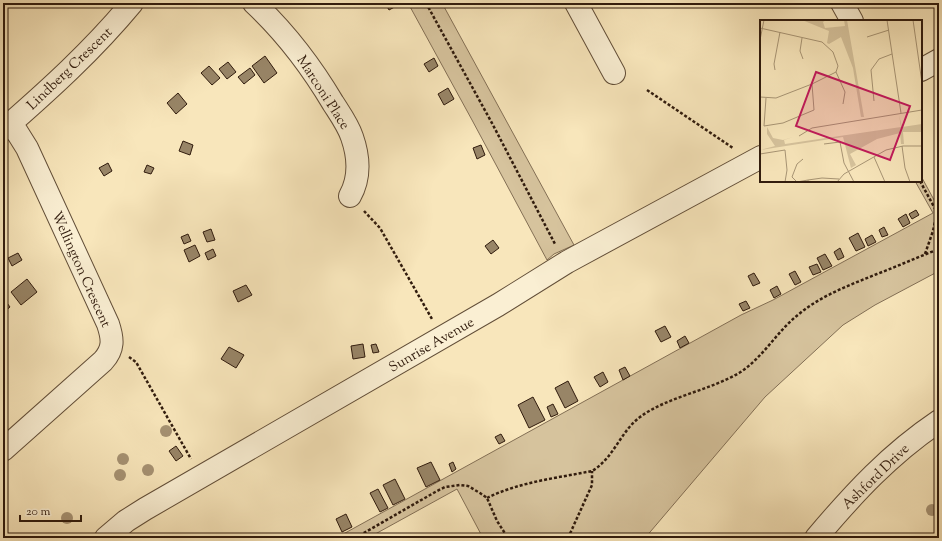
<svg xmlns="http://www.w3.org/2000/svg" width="942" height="541" font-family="'Sorts Mill Goudy',serif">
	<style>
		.green { fill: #d6c39d; stroke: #836f55 }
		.building { fill: #988567; stroke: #301b0d }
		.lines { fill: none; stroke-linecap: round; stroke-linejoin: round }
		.minor-casing { stroke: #624e38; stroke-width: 24 }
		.path { stroke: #301b0d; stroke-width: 2.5; stroke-dasharray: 3 2; stroke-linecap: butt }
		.minor { stroke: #faefd3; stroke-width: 22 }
		.tree { fill: #a69273 }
		.labels { text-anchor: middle; stroke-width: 3; stroke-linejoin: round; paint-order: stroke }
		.street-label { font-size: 14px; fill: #301b0d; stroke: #faefd3 }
		.inset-road { fill: none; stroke: #a89575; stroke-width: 1 }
		.view { fill: #c2185b; fill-opacity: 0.15; stroke: #c2185b; stroke-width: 2 }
		.inset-edge { fill: none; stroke: #301b0d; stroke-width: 2 }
	</style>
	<rect width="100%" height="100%" fill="#f8e6bb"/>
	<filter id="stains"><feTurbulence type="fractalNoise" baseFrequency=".005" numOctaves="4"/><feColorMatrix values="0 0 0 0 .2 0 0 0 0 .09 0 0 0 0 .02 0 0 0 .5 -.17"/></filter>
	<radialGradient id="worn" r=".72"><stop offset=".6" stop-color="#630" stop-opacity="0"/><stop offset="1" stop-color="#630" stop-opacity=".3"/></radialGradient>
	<!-- green -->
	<path class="green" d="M 408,3 L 442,3 L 574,245 L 554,254 L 547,260 L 472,120 Z
		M 921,176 L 939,209 L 939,271 L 875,305 L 843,325 L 765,397 L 645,538 L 483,538 L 457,489 L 368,538 L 336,538 L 741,315 L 773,300 L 933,213 L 915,181 L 921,181 Z"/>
	<!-- building -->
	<path class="building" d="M 385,3 L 402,3 L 389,10 Z
		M 265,56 L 277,73 L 264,83 L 252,66 Z
		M 434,58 L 438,66 L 429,72 L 424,64 Z
		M 228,62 L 236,72 L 227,79 L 219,69 Z
		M 209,66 L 220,78 L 212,85 L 201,73 Z
		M 250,68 L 255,75 L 244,84 L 238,77 Z
		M 448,88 L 454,99 L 444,105 L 438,94 Z
		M 178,93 L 187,104 L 176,114 L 167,103 Z
		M 183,141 L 193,145 L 190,155 L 179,151 Z
		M 481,145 L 485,155 L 477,159 L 473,148 Z
		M 108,163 L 112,171 L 104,176 L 99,168 Z
		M 147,165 L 154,168 L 151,174 L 144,172 Z
		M 916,210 L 919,215 L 912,219 L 909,214 Z
		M 906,214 L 910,223 L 903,227 L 898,219 Z
		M 884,227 L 888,235 L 882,237 L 879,230 Z
		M 211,229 L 215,240 L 207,242 L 203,232 Z
		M 858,233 L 865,247 L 856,251 L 849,238 Z
		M 188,234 L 191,241 L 184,244 L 181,237 Z
		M 872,235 L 876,242 L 868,246 L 865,239 Z
		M 493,240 L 499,248 L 491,254 L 485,246 Z
		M 195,245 L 200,256 L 189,262 L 184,250 Z
		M 840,248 L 844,257 L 838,260 L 834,252 Z
		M 213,249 L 216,256 L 208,260 L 205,253 Z
		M 18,253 L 22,260 L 12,266 L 8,258 Z
		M 825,254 L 832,266 L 823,270 L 817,258 Z
		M 817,264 L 821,272 L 813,275 L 809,267 Z
		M 795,271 L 801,282 L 795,285 L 789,274 Z
		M 754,273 L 760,283 L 753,286 L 748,276 Z
		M 27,279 L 37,292 L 21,305 L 11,292 Z
		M 246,285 L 252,295 L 238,302 L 233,291 Z
		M 777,286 L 781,294 L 774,298 L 770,290 Z
		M 3,299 L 4,299 L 10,307 L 4,312 L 3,310 Z
		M 746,301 L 750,308 L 743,311 L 739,304 Z
		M 665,326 L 671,337 L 661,342 L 655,331 Z
		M 685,336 L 689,343 L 680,348 L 677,341 Z
		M 363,344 L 365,357 L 353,359 L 351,346 Z
		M 376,344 L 379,352 L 373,353 L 371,345 Z
		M 229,347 L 244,355 L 236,368 L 221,359 Z
		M 625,367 L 630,376 L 623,380 L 619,370 Z
		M 603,372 L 608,382 L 600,387 L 594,377 Z
		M 568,381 L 578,401 L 565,408 L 555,388 Z
		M 533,397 L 545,420 L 529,428 L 518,405 Z
		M 553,404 L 558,414 L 551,417 L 547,407 Z
		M 501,434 L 505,441 L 499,444 L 495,437 Z
		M 176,446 L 183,456 L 176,461 L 169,451 Z
		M 431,462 L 440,480 L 426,487 L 417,468 Z
		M 453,462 L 456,469 L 452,472 L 449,464 Z
		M 395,479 L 405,499 L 393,505 L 383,485 Z
		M 378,489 L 388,508 L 380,512 L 370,493 Z
		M 346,514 L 352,527 L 342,532 L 336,519 Z
		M 50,533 L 55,538 L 45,538 Z"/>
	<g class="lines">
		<!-- minor casing -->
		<g class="minor-casing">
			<path id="minor" d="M 254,3 C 285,32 311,66 333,103 C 340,114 348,125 352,137 C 359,157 360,178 350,196
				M 576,3 L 614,73
				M 842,3 L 852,21
				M 921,70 L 939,60
				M 3,130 C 49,90 93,50 132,3
				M 3,450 L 103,361 C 114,349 113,339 108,324 L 27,148 L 17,132 L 10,124
				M 106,538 L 126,521 L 145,509 L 498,305 L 567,262 L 761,157
				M 816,538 C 854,493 890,454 939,421"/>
		</g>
		<!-- path -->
		<path class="path" d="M 426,3 L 493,125 L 555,244
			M 647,90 L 733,148
			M 920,181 L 939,216
			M 364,211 L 380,228 L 432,319
			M 925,254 L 933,231 L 937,212
			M 129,357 L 136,362 L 191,459
			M 487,498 C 519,482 557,478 592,471 C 614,458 620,432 640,417 C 667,397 708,391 739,373 C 763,358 777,331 799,314 C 822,295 850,285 877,274 C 898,266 918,257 939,249
			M 355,538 L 437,491 L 445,487 L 460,485 L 468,486 L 480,493 L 487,498 L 497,521 L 508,538
			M 568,538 L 592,485 L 592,471"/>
		<!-- minor -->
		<use href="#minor" class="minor"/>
	</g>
	<!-- trees -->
	<g class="tree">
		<circle cx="166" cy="431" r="6"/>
		<circle cx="123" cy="459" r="6"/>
		<circle cx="148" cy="470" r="6"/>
		<circle cx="120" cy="475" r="6"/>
		<circle cx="932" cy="510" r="6"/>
		<circle cx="67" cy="518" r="6"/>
	</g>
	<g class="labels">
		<!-- street labels -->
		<g class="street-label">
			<text transform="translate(69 68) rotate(-44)" y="5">Lindberg Crescent</text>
			<text transform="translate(324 92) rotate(57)" y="5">Marconi Place</text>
			<text transform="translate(82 269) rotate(66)" y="5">Wellington Crescent</text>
			<text transform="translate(431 344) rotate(-30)" y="5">Sunrise Avenue</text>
			<text transform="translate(875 476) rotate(-44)" y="5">Ashford Drive</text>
		</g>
	</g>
	<!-- overview -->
	<g transform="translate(760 20)">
		<rect width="162" height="162" fill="#f8e6bb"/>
		<path d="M 42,0 L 66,0 L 63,2 L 65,8 L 85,6 L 84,0 L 87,0 L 104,97 L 101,97 L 93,48 L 81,17 L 69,24 L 67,23 L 69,11 ZM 139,95 L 142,107 L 162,104 L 162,112 L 143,112 L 144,124 L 141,124 L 140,113 L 117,119 L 90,134 L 96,145 L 91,148 L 83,117 L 0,130 L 15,126 L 7,114 L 7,107 L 13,118 L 23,120 L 33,117 L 24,120 L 25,124 L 141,107 Z" fill="#d6c39d"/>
		<path class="inset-road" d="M 127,0 L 141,93M 153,0 L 162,63M 0,8 L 62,22 L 73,32 L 78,46 L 76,52 L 52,64 L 16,78 L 0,77M 107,17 L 129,10M 42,18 L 40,31 L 43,39M 0,20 L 4,0M 15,50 L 14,44 L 20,12M 76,52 L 85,72 L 83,84M 6,78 L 4,106 L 23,103 L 54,90 L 52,64M 114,81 L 111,50 L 119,39 L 132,34M 39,116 L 52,108 L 162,90M 64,124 L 80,122 L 84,143 L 94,162M 142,126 L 145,148 L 150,162M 0,134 L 25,130 L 27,150 L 25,162M 114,137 L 125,162M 43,139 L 37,144 L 32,157 L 37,162 L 48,160M 48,162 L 48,160 L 62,158 L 79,159M 77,162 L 84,154 L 126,130 L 143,126 L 162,126"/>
		<path class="view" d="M 56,52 L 150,86 L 130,140 L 36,106 Z"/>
		<rect width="162" height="162" class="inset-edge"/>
	</g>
	<!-- margin -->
	<rect width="942" height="541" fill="none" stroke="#f8e6bb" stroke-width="16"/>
	<rect x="4" y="4" width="934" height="533" fill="none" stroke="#301b0d" stroke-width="2"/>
	<rect x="8" y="8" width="926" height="525" fill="none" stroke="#301b0d"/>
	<!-- scale -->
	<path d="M20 515v6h61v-6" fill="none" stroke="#301b0d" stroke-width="2"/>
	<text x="26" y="515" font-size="12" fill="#301b0d" stroke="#faefd3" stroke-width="3" paint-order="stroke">20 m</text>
	<rect width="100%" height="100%" filter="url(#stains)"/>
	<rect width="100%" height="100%" fill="url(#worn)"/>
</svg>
